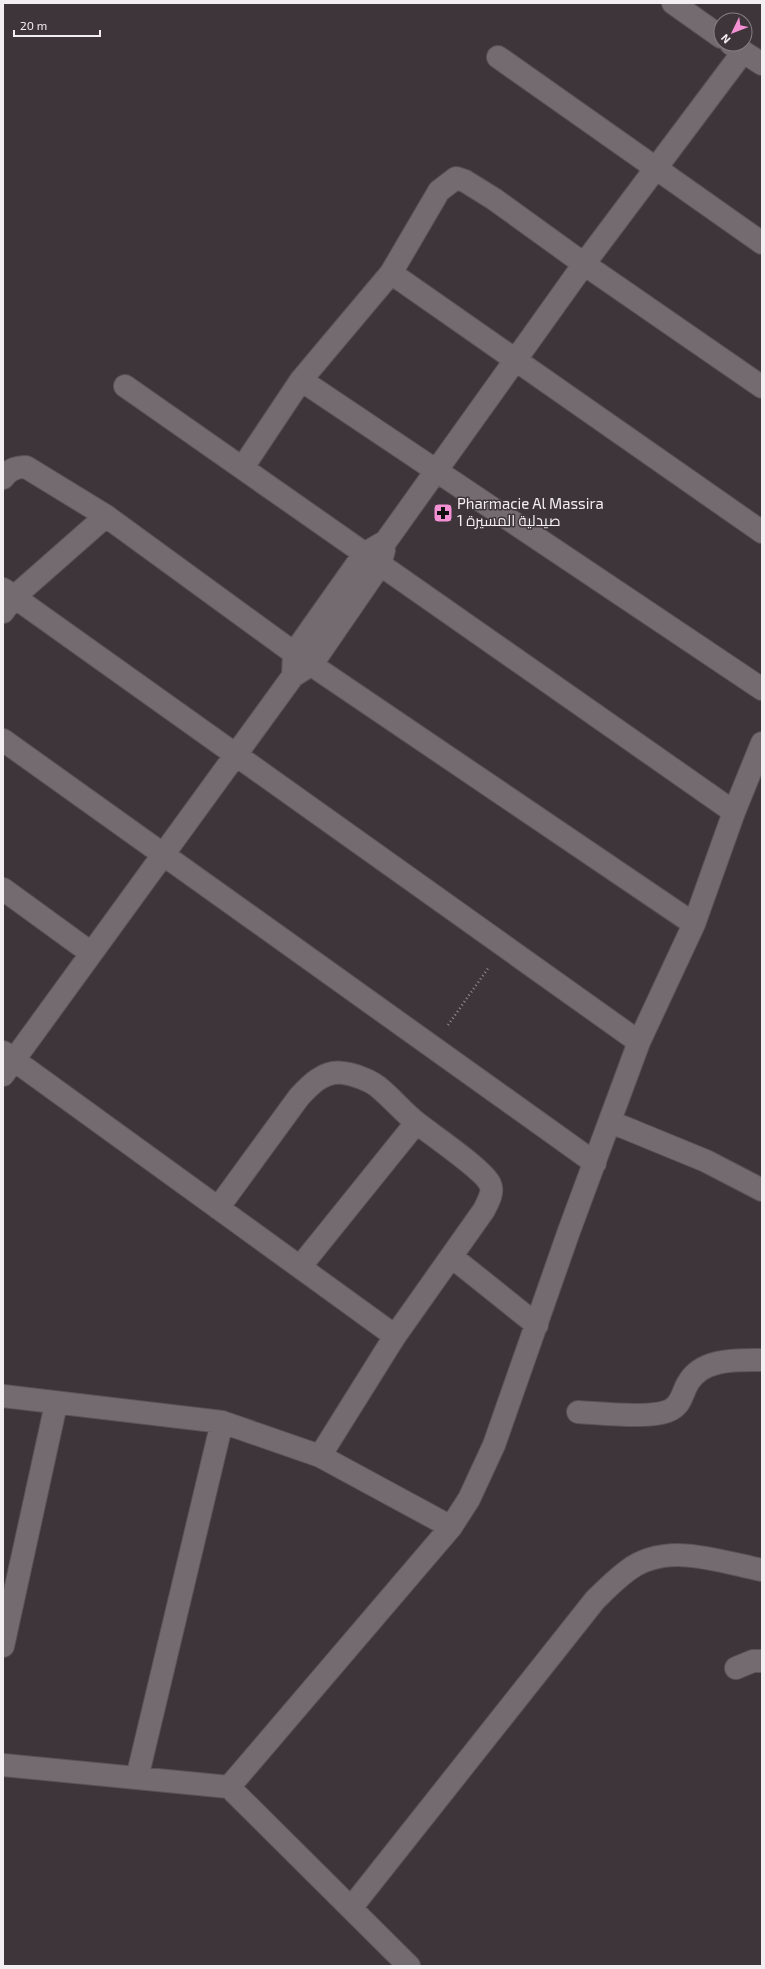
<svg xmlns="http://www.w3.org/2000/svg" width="765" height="1969" font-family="'Exo 2',Cairo,sans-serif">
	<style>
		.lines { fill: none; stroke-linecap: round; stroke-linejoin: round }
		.minor-casing { stroke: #5a5357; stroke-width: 24 }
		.tertiary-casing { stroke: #5a5357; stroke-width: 24 }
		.path { stroke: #958f93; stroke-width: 2.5; stroke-dasharray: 1 3; stroke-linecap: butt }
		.minor { stroke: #746b70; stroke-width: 22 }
		.tertiary { stroke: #746b70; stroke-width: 22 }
		.labels { text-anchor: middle; stroke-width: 3; stroke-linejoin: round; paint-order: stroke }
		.poi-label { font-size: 15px; fill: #f3eef1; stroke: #3d353a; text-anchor: start }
	</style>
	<rect width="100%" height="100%" fill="#3d353a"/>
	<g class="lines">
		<!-- minor casing -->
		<g class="minor-casing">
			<path id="minor" d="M 498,57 L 762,243
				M 391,273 L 762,532
				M 301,380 L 762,689
				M 125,386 L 734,812
				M 243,467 L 301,380 L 391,273 L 439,191 L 456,178 L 465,181 L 494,199 L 584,264 L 762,387
				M 3,478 C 9,470 15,467 26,467 L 106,516 L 294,653 L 694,924
				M 3,589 L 639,1042
				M 3,612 L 14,597 L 106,516
				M 293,676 L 294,653 L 364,554 L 386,541 L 584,264 L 743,52
				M 3,740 L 595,1163
				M 3,889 L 91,953
				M 3,1052 L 395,1336
				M 3,1075 L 293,676 L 312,664 L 380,565 L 384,550
				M 611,1122 L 706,1161 L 762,1190
				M 218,1208 L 299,1097 C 310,1085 324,1070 343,1073 C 353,1074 369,1080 377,1086 C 391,1097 403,1112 417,1123 C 432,1135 484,1170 490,1184 C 494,1192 488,1202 484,1210 L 395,1336 L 320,1456
				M 452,1257 L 537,1325
				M 300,1267 L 416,1123
				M 3,1396 L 222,1422 L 320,1456 L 451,1527
				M 578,1412 C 600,1413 655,1420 672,1409 C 682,1403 682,1393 688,1383 C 702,1358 737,1360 762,1360
				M 3,1646 L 56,1404
				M 736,1668 L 753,1661 L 762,1661
				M 3,1765 L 229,1787 L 409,1966
				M 137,1778 L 222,1422
				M 229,1787 L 451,1527 L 469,1499 L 494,1445 L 569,1231 L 639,1042 L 694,924 L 734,812 L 762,743
				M 351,1908 L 595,1600 C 605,1590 615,1580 627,1571 C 666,1541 718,1561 762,1570"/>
		</g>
		<!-- tertiary casing -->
		<g class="tertiary-casing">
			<path id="tertiary" d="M 673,3 L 721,37
				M 731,44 L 762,64"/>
		</g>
		<!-- path -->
		<path class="path" d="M 448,1025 L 489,967"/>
		<!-- minor -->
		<use href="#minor" class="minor"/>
		<!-- tertiary -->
		<use href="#tertiary" class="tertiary"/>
	</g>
	<!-- icons -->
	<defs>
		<g id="pharmacy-square" transform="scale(1)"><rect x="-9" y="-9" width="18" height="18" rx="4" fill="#f491d4" stroke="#3d353a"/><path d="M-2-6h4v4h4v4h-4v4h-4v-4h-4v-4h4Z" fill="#111"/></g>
	</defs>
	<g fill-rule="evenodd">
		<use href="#pharmacy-square" x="443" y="513"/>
	</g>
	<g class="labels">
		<!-- poi labels -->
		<g class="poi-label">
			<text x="457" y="509">Pharmacie Al Massira<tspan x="457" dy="17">1 صيدلية المسيرة</tspan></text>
		</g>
	</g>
	<!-- border -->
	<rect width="765" height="1969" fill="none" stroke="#f3eef1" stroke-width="8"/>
	<!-- north arrow -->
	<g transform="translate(733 32) rotate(227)"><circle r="19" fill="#3d353a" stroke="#867f83"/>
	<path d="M0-3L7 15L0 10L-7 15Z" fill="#f491d4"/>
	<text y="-6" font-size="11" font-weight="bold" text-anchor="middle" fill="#f3eef1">N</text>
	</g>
	<!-- scale -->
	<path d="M14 30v6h86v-6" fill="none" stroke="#f3eef1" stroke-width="2"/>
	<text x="20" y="30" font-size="12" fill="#f3eef1" stroke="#3d353a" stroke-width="3" paint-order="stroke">20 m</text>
</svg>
